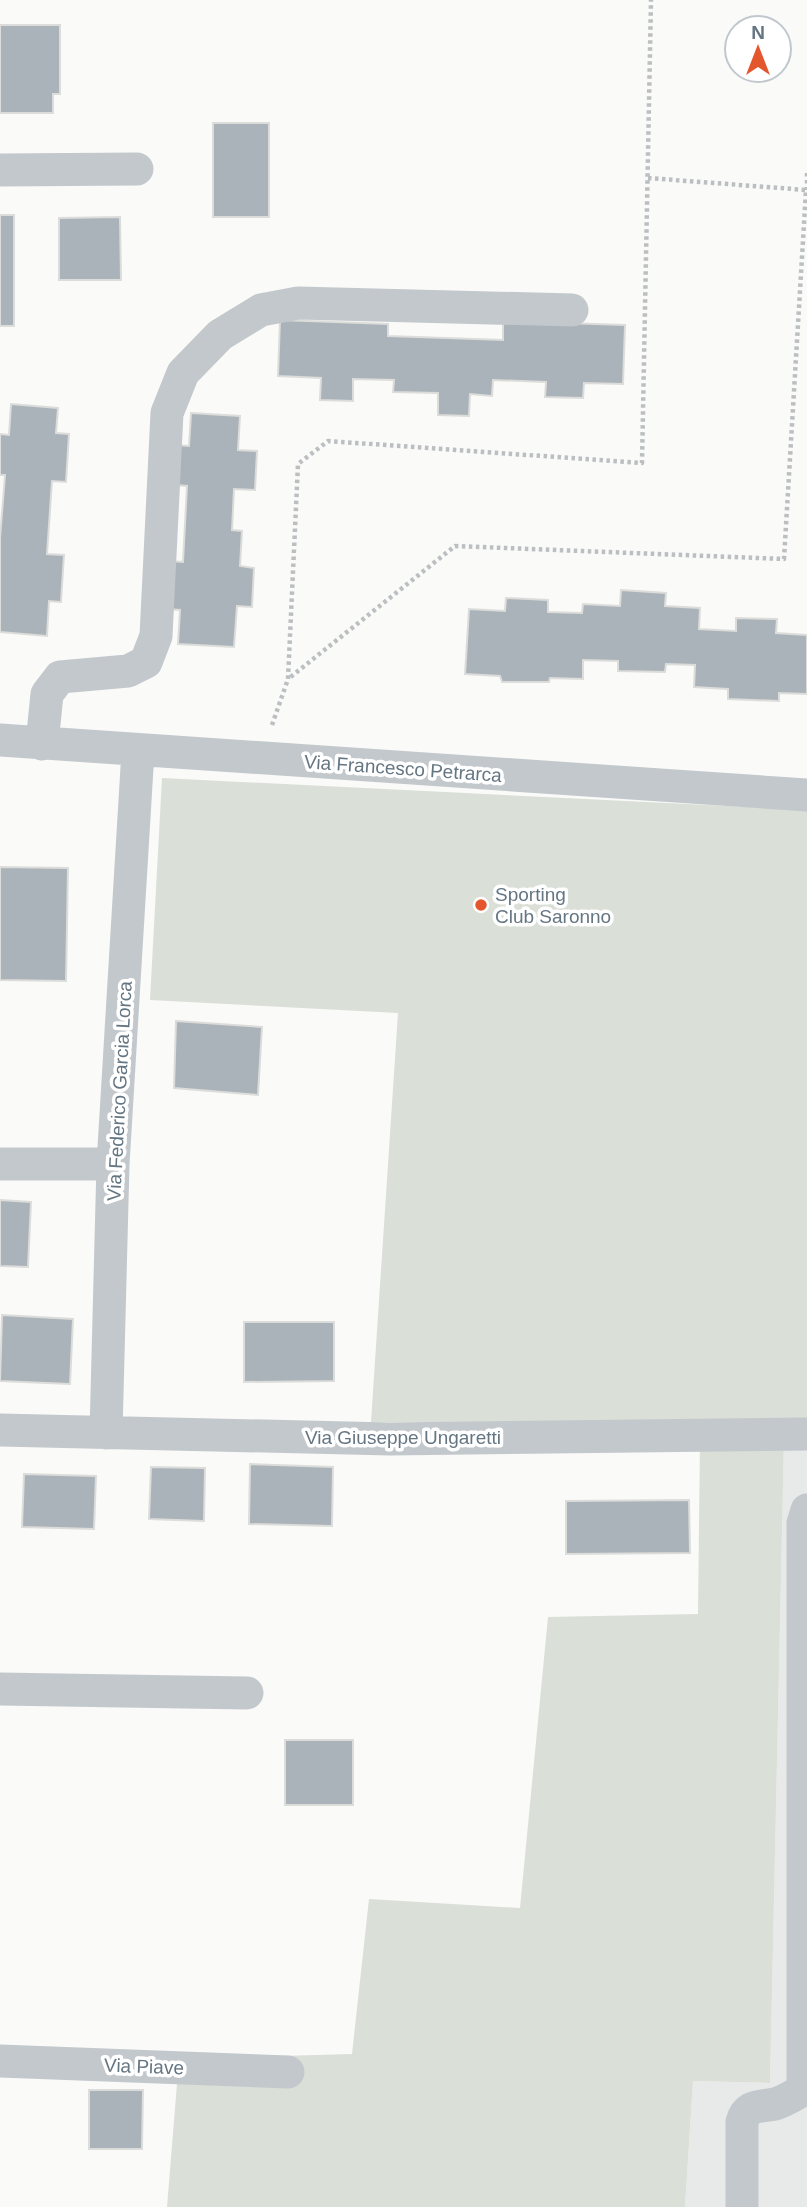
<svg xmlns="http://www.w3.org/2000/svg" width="807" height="2207" font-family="Helvetica,sans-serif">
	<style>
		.built { fill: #e8e9e9 }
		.green { fill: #dadfd7 }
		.building { fill: #aab3b9; stroke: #dcdcda; stroke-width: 2 }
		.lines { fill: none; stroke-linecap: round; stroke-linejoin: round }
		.path { stroke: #bbbfc2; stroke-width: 4.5; stroke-dasharray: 3.5 3.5; stroke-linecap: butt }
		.minor { stroke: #c3c8cc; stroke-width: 33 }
		.poi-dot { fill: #e4572e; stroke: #fff; stroke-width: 2.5 }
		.labels { text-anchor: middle; stroke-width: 7; stroke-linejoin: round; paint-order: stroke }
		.street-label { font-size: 19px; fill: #657683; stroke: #fff }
		.poi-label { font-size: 19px; fill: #657683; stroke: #fff; text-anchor: start }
	</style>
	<rect width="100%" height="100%" fill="#fafaf8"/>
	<!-- built -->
	<path class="built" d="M 784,1440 L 807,1440 L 807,2207 L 685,2207 L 693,2081 L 770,2083 Z"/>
	<!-- green -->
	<path class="green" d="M 162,778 L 807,810 L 807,1421 L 700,1424 L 371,1422 L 398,1013 L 150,1000 Z
		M 784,1440 L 770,2083 L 693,2081 L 685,2207 L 167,2207 L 179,2059 L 352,2054 L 369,1899 L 520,1908 L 548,1617 L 698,1614 L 700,1441 Z"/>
	<!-- building -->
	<path class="building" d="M 0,25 L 60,25 L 60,94 L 53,94 L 53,113 L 0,113 Z
		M 213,123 L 269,123 L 269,217 L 213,217 Z
		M 0,215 L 14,215 L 14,326 L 0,326 Z
		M 120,217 L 121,280 L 59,280 L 59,218 Z
		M 280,320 L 388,324 L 388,336 L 503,340 L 503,321 L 625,325 L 623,384 L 584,383 L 583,398 L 545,397 L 546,382 L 493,380 L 492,396 L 470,394 L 469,416 L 438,415 L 438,393 L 393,392 L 394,380 L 353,379 L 353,401 L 320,400 L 321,378 L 278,376 Z
		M 11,404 L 58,408 L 56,433 L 69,434 L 66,482 L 52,481 L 47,554 L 64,555 L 61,602 L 49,601 L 47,636 L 0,632 L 0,538 L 5,475 L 0,475 L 0,434 L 9,435 Z
		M 191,413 L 240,416 L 238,450 L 257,451 L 255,490 L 234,489 L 232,530 L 242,531 L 240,566 L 254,568 L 252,607 L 237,606 L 234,647 L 178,644 L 180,610 L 166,609 L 169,561 L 183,562 L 187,486 L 174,485 L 176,445 L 189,446 Z
		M 621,590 L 666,593 L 665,606 L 700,608 L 699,629 L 736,631 L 736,618 L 777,619 L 776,633 L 807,635 L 807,694 L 779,693 L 779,701 L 728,699 L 728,689 L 694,687 L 695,665 L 666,664 L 665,672 L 618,671 L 618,661 L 583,660 L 583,679 L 550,678 L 549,682 L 502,682 L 500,676 L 465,674 L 469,609 L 505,611 L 506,598 L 548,600 L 548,612 L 582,613 L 583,604 L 620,606 Z
		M 0,867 L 68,868 L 66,981 L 0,980 Z
		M 176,1021 L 262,1027 L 258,1095 L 174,1088 Z
		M 0,1200 L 31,1202 L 28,1267 L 0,1266 Z
		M 2,1315 L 73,1319 L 70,1384 L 0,1381 Z
		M 244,1322 L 334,1322 L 334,1381 L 244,1382 Z
		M 250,1464 L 333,1467 L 332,1526 L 249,1524 Z
		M 151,1467 L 205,1468 L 204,1521 L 149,1519 Z
		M 24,1474 L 96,1476 L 94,1529 L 22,1527 Z
		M 689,1500 L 690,1553 L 566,1554 L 566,1501 Z
		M 285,1740 L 353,1740 L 353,1805 L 285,1805 Z
		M 89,2090 L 143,2090 L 142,2149 L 89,2149 Z"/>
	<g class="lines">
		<!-- path -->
		<path class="path" d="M 807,173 L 807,190
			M 648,178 L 806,190 L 784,559 L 455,546 L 288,679 L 298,464 L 328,441 L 642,463 L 651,0
			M 272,725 L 288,679"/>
		<!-- minor -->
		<path class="minor" d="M 0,170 L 137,169
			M 0,740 L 807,795
			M 42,744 L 47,694 L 60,677 L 128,671 L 146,662 L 156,636 L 167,413 L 183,373 L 220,335 L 261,310 L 298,303 L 572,310
			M 0,1164 L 113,1164
			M 0,1430 L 390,1439 L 807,1434
			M 106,1433 L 113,1164 L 138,751
			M 0,1689 L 247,1693
			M 0,2061 L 288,2072
			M 803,2090 L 803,1523 L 807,1510
			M 742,2207 L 742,2122 C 747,2104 759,2107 775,2104 C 786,2101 797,2093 807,2088"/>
	</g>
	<!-- markers -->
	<circle class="poi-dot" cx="481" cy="905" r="7"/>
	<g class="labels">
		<!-- street labels -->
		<g class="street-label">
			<text transform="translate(403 768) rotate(4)" y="7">Via Francesco Petrarca</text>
			<text transform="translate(119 1091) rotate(-87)" y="7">Via Federico Garcia Lorca</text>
			<text x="403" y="1444">Via Giuseppe Ungaretti</text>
			<text transform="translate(144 2066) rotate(2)" y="7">Via Piave</text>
		</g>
		<!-- poi labels -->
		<g class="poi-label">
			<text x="495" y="901">Sporting<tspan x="495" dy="22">Club Saronno</tspan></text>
		</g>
	</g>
	<!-- north arrow -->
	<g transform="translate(758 49)"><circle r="33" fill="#ffffff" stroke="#c1c8cd" stroke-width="2"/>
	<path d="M0-5L12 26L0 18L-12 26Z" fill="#e4572e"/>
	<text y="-10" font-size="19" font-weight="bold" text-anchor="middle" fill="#657683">N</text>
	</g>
</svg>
